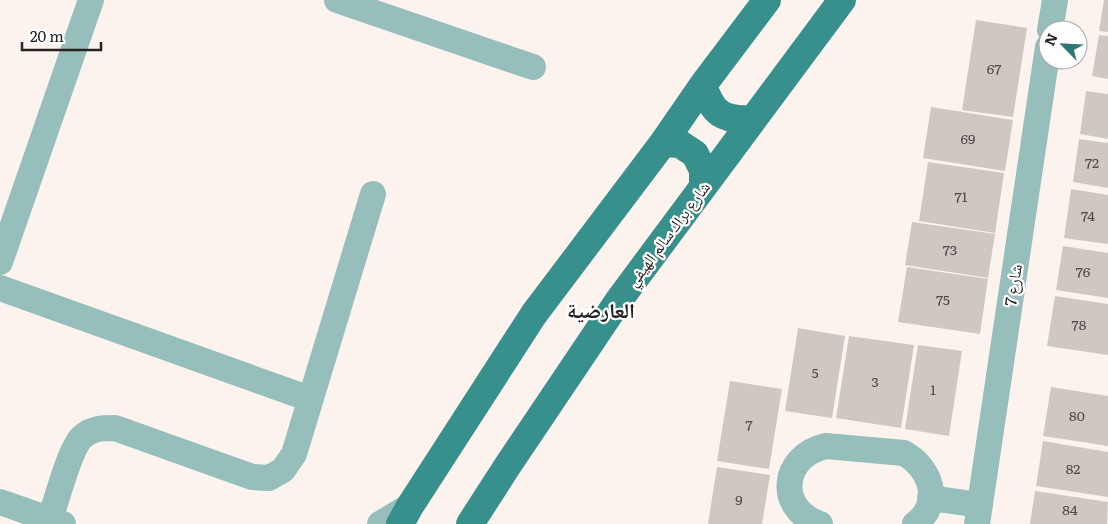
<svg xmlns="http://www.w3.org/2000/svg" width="1108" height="524" font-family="Literata,'Noto Naskh Arabic',serif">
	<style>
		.building { fill: #d0c7c3 }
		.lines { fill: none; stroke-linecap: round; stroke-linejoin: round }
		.minor { stroke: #96bfbc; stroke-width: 26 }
		.major { stroke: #38908d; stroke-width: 28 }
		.labels { text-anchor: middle; stroke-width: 4.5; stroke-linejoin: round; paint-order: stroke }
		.number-label { font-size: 14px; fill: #504b49 }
		.street-label { font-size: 16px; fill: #252220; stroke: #fff }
		.district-label { font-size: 21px; font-weight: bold; fill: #252220; stroke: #fff }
	</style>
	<rect width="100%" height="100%" fill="#fcf3ee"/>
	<!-- building -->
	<path class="building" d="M 1104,0 L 1108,0 L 1108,32 L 1099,31 Z
		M 976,20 L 1027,28 L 1013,117 L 962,110 Z
		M 1099,35 L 1108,36 L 1108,79 L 1092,76 Z
		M 1086,91 L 1108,94 L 1108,139 L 1080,134 Z
		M 931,107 L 1013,120 L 1005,171 L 923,158 Z
		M 1079,139 L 1108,143 L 1108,188 L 1073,182 Z
		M 928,162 L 1004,173 L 995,233 L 919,221 Z
		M 1071,189 L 1108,195 L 1108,244 L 1064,238 Z
		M 912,222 L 995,234 L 988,278 L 905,265 Z
		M 1063,246 L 1108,253 L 1108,298 L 1056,290 Z
		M 907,267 L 988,279 L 980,334 L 898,322 Z
		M 1055,296 L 1108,304 L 1108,355 L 1047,346 Z
		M 798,328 L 845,336 L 832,418 L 785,411 Z
		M 849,336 L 914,345 L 901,428 L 836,418 Z
		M 918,345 L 962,351 L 949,436 L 905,429 Z
		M 730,381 L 782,389 L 769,469 L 717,461 Z
		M 1051,387 L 1108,396 L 1108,446 L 1043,436 Z
		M 1043,441 L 1108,452 L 1108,497 L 1036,486 Z
		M 717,467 L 770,475 L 762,524 L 708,524 Z
		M 1035,491 L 1108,502 L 1107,524 L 1030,524 Z"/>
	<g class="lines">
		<!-- minor -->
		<path class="minor" d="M 337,0 L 533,67
			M 1050,30 L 1055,0
			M 0,262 L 91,0
			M 0,288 L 310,399
			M 930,498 L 980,505
			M 0,502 L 63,524
			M 50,520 C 56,502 70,448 82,437 C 92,428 102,428 115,428 L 252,477 L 269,478 L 283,470 L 294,454 L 373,194
			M 380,524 L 410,506
			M 820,524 C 776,509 781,456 826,446 L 904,453 C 931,468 943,503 915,524
			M 977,524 L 1048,47"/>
		<!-- major -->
		<path class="major" d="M 703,85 C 712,113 723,121 752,119
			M 663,143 L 680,144 L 695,154 L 703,170 L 703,187
			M 400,524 L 410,506 L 534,314 L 663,143 L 703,85 L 767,0
			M 470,524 L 508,465 L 619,300 L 842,0"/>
	</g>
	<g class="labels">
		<!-- number labels -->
		<g class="number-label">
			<text x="994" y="74">67</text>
			<text x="968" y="144">69</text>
			<text x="1092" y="168">72</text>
			<text x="961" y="202">71</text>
			<text x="1088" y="221">74</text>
			<text x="950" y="255">73</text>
			<text x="1083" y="277">76</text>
			<text x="943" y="305">75</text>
			<text x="1079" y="330">78</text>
			<text x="815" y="378">5</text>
			<text x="875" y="387">3</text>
			<text x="933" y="395">1</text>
			<text x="1077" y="421">80</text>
			<text x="749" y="430">7</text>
			<text x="1073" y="474">82</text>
			<text x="739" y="505">9</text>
			<text x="1070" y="515">84</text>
		</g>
		<!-- street labels -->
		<g class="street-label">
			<text transform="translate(668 234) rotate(-53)" y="6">شارع براك سالم الهيفي</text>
			<text transform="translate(1013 285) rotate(-82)" y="6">شارع 7</text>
		</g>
		<!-- district labels -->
		<g class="district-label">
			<text x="601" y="318">العارضية</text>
		</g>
	</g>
	<!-- north arrow -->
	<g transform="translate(1063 45) rotate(294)"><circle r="24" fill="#ffffff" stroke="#a8a7a6"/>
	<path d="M0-4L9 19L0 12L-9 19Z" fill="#2e7774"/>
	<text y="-8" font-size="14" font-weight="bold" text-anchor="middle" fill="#252220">N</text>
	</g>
	<!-- scale -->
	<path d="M22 42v8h79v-8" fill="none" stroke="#252220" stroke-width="2.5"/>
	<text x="30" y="42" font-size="15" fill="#252220" stroke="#ffffff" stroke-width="4" paint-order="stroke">20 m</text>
</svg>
